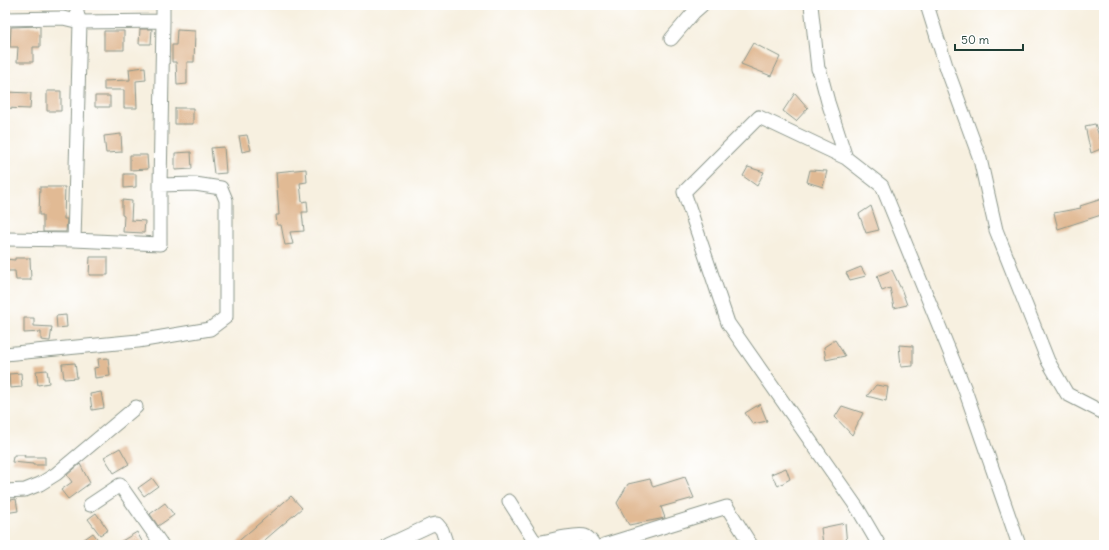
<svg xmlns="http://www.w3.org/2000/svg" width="1109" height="550" font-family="Delius,sans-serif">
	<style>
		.building { fill: #e1ba94 }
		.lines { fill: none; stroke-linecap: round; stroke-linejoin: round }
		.minor-casing { stroke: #8b968a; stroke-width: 15 }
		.minor { stroke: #fff; stroke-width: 13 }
	</style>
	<rect width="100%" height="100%" fill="#fff"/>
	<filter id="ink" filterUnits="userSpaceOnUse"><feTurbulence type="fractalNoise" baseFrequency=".025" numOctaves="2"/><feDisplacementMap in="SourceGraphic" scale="8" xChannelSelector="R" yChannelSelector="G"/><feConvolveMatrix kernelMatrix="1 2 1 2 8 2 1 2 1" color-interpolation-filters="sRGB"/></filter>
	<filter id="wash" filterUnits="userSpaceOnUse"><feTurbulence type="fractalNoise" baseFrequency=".012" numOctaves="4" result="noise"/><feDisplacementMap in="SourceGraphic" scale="16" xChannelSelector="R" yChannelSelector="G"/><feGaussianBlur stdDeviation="0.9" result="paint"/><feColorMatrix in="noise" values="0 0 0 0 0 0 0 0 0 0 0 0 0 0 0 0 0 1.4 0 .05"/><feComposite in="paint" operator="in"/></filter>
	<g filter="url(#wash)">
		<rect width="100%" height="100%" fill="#f7f0e0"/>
		<g id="blocks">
			<!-- building -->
			<path class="building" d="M 40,26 L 40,47 L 33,47 L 33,62 L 17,62 L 18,47 L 10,47 L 11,27 Z
				M 140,29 L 152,29 L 151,44 L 139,44 Z
				M 177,30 L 195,31 L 194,62 L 187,62 L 187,84 L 177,85 L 176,62 L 172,62 L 172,45 L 176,45 Z
				M 104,31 L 124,31 L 124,50 L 104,50 Z
				M 753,43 L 780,57 L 771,76 L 741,64 Z
				M 145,67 L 146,80 L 136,81 L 137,108 L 124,108 L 124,90 L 104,90 L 104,81 L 130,80 L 129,69 Z
				M 47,91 L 61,91 L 61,111 L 47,111 Z
				M 6,92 L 31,93 L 30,109 L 5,108 Z
				M 795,93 L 808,108 L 796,121 L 783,111 Z
				M 95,96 L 110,96 L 110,107 L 95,107 Z
				M 175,108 L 193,108 L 193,124 L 175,124 Z
				M 1095,124 L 1103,148 L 1091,153 L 1085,126 Z
				M 121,134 L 122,152 L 106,153 L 104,136 Z
				M 247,135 L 251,150 L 242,152 L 239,136 Z
				M 224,147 L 226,173 L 214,174 L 211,148 Z
				M 191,152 L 192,169 L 175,170 L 175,153 Z
				M 130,155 L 147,155 L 148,169 L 130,170 Z
				M 748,167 L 764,172 L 757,186 L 743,176 Z
				M 306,169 L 307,182 L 300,183 L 302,202 L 307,201 L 308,212 L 302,212 L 304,231 L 290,232 L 293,244 L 285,245 L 281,225 L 277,225 L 276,215 L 279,215 L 276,172 Z
				M 810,170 L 827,171 L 823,187 L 807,182 Z
				M 124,174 L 136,174 L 136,187 L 124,188 Z
				M 40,187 L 65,187 L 64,219 L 67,219 L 66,232 L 43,232 L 43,215 L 39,215 Z
				M 1102,199 L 1101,215 L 1058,229 L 1054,213 L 1081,208 L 1080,206 Z
				M 122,200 L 132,201 L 131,220 L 145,221 L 144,233 L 123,232 L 124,216 L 122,215 Z
				M 871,206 L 879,230 L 866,233 L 859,214 Z
				M 90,257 L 108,257 L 108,275 L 89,275 Z
				M 15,258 L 30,258 L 31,280 L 16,280 L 15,271 L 5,271 L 5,259 L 15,260 Z
				M 861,267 L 866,276 L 850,280 L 846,273 Z
				M 892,270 L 902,291 L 907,305 L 894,308 L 890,288 L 882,291 L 877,276 Z
				M 66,315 L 67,327 L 57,328 L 56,316 Z
				M 24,318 L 34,318 L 34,326 L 52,327 L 50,341 L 41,340 L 41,332 L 24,333 Z
				M 835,340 L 845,356 L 826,360 L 824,347 Z
				M 899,345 L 913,346 L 913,366 L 901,367 Z
				M 108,358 L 110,376 L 95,378 L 94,368 L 99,367 L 98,359 Z
				M 75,363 L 77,378 L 64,379 L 62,364 Z
				M 47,370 L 49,383 L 38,385 L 36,371 Z
				M 21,373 L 22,387 L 10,388 L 9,374 Z
				M 876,385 L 888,387 L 886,401 L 867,396 Z
				M 101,392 L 104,408 L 92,410 L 90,394 Z
				M 760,404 L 767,421 L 753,424 L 745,413 Z
				M 842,406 L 863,413 L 852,435 L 835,417 Z
				M 120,448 L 129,464 L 114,473 L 104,457 Z
				M 14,455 L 25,455 L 24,457 L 45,457 L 45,465 L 33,465 L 33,464 L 12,462 L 13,457 L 14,457 Z
				M 80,464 L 90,483 L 68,499 L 61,490 L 72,482 L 67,475 Z
				M 786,468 L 790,479 L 778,486 L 771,474 Z
				M 685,477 L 694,498 L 661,507 L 665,518 L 629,525 L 617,503 L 628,484 L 650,479 L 653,487 Z
				M 152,478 L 158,486 L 144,496 L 138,488 Z
				M 291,496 L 302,508 L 259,545 L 234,545 Z
				M 16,499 L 18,511 L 5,513 L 5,501 Z
				M 165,503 L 174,515 L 158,526 L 150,514 Z
				M 96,513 L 108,530 L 100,535 L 88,519 Z
				M 845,523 L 847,545 L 823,545 L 821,528 Z
				M 137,532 L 144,545 L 115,545 Z
				M 93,533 L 99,541 L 93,545 L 76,545 Z"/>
		</g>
	</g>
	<g filter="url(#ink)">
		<use href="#blocks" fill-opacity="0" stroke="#8b968a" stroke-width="1"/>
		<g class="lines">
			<!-- minor casing -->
			<g class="minor-casing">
				<path id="minor" d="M 811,5 L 818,69 L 820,72 L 828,102 L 846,158
					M 927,5 L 947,69 L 980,159 L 996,230 L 1048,361 L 1067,394 L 1104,413
					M 5,19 L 63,18 L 80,22 L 163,21 L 160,185 L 160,244 L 74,240 L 5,239
					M 163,21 L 163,5
					M 671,39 L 694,12 L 702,5
					M 74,240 L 80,22 L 77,13 L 77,5
					M 5,354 L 138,341 L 210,329 L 226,317 L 226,200 L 221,188 L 195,184 L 160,185
					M 5,491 L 25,490 L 40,484 L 56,474 L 136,407
					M 509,501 L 533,539 L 538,543 C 547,541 578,533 585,536 C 589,537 592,542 594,545
					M 90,505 L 120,485 L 162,545
					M 388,545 L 431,525 L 437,524 L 442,530 L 447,545
					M 604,545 L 727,507 L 751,545
					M 879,545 L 858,509 L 728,323 L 684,192 L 759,117 L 846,158 L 882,186 L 964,387 L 1019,545"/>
			</g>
			<!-- minor -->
			<use href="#minor" class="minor"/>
		</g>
	</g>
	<!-- margin -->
	<rect width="1109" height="550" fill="none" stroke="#fff" stroke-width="20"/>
	<!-- scale -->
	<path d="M955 44v6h68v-6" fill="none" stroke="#1f3d34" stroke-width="2"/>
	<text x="961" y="44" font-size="12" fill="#1f3d34" stroke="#ffffff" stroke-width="3" paint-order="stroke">50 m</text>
</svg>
